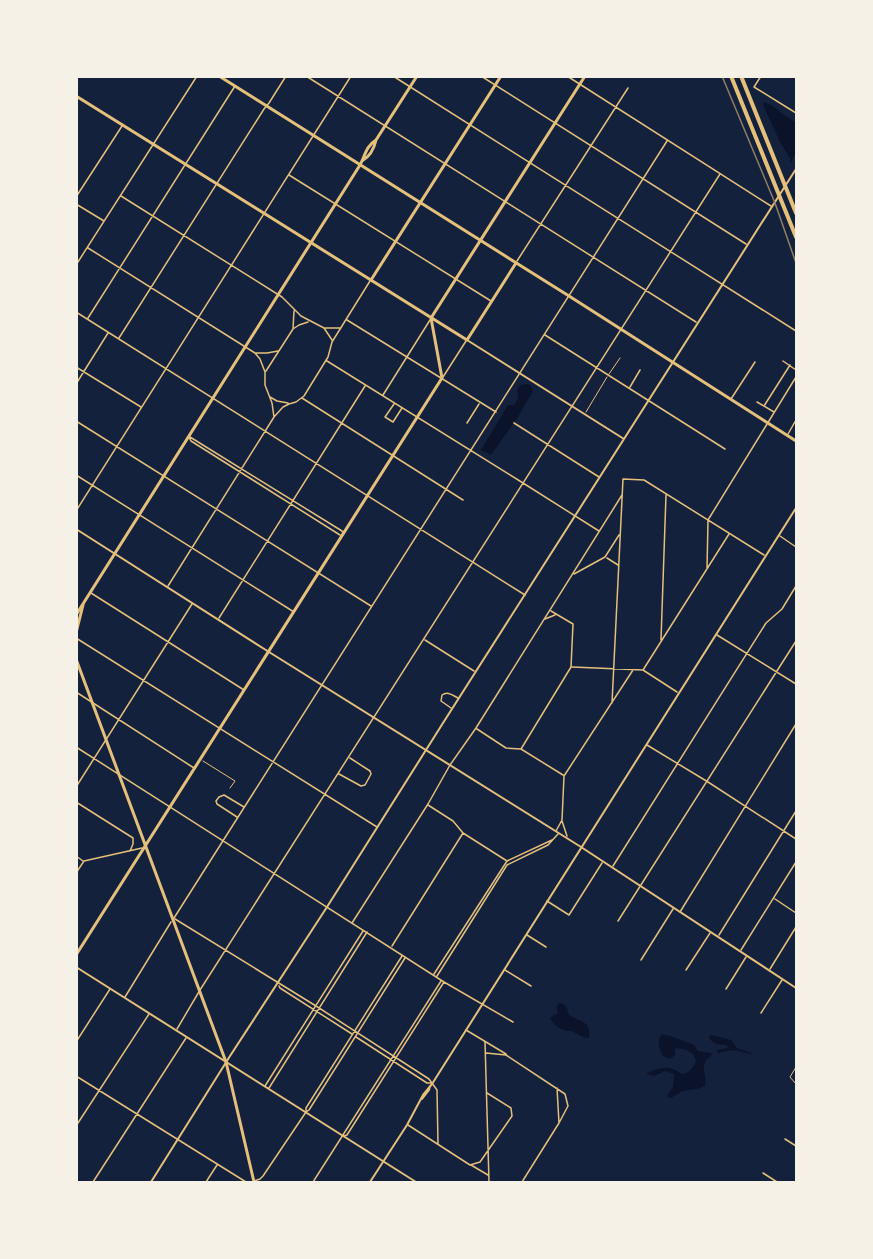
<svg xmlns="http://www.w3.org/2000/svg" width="873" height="1259" font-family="Poppins,sans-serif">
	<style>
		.water { fill: #0b132b }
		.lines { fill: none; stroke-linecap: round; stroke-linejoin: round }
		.service { stroke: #e5c07b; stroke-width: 1 }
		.minor { stroke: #e5c07b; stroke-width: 1.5 }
		.tertiary { stroke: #e5c07b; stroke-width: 2 }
		.secondary { stroke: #e5c07b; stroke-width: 3 }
		.primary { stroke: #e5c07b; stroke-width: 3 }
		.motorway { stroke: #e5c07b; stroke-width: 4 }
		.rail { stroke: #918062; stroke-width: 1.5 }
	</style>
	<rect width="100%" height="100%" fill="#14213d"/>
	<!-- water -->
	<path class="water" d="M 764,102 C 776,106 784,117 796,122 L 796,152 L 790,164 L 790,158 L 781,144 L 763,105 Z
		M 526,384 L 530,385 L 533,391 L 515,422 L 513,421 L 512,423 L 513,424 L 491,455 L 481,450 L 508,405 L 514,405 C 518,400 519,397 517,391 L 520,385 Z
		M 559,1003 C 567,1004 567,1008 569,1015 C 580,1022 592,1021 589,1038 C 580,1038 578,1033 571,1031 C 569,1031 567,1031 566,1031 C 559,1029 553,1024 550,1018 L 552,1016 L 558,1013 C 556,1008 556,1006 559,1003 Z
		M 662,1034 L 670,1036 L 692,1044 L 695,1046 L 698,1051 L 711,1053 L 712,1055 C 697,1066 708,1073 705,1086 C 698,1090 691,1089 684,1091 C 678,1093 675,1097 669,1098 L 667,1096 L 673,1087 L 674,1074 L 665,1071 L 654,1076 L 647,1074 L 647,1073 C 658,1068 671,1064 681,1074 C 688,1074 693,1068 696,1062 C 696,1053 684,1047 675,1049 L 675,1055 L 670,1059 L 663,1056 C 659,1049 656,1040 662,1034 Z
		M 710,1035 L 712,1035 L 731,1040 L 737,1048 L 754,1054 C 748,1054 746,1053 739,1051 C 733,1049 725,1052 718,1053 L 717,1052 L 718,1050 L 727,1048 L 728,1046 C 721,1043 715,1047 709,1038 Z"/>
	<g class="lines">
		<!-- service -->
		<path class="service" d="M 609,374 L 620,358
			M 586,412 L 607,377
			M 203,761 L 235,781 L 230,788
			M 796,1067 L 790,1077 L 796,1084"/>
		<!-- minor -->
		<path class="minor" d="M 306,76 L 696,322
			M 393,76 L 796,331
			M 481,76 L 746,244
			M 567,76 L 771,206
			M 761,76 L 754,87 L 796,113
			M 289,175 L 491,301
			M 121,196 L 282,297 L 301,316 L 324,328 L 332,340
			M 76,197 L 122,126
			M 76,204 L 104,221
			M 88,248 L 255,353 L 260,359 L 265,372 L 265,385 L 272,403 L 274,417
			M 517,261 L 628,88
			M 76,265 L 197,76
			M 76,312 L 525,595
			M 88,318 L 235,86
			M 347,320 L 496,412
			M 325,328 L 341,328
			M 293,329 L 294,311
			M 545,335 L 725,449
			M 119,338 L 264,109 L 269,103 L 286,76
			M 256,353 L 267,353 L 278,351
			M 327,361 L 523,483 L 599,531
			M 783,361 L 796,370
			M 76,367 L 141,407
			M 266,371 L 293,329 L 299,325 L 308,322
			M 443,377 L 466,341
			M 76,384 L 108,333
			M 630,387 L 640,370
			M 383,395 L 430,320
			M 270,397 L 277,401 L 288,403
			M 302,398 L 463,500
			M 731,399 L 755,362
			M 757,402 L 774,412
			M 394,404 L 385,417 L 393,422 L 402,408
			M 764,406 L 790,365
			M 76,421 L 371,606
			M 467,423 L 479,404
			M 514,423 L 599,477
			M 788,434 L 796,420
			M 189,437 L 191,441 L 340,535
			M 190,437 L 342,531 L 343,533
			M 76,475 L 294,612
			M 76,511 L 351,76
			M 780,536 L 796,547
			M 607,558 L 618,565
			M 707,569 L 708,520 L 796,377
			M 574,574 L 605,557 L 619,535
			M 168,586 L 274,417 L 283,407 L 289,404 L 296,402 L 304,396 L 328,357 L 332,342 L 370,281
			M 91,593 L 244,690
			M 219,618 L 365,386
			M 545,619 L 555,615
			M 717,635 L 796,684
			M 76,638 L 377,827
			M 425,640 L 474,671
			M 661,640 L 666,495
			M 572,667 L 643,670 L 677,692
			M 643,670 L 729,534
			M 76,692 L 194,768
			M 612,703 L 623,479 L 644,480 L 764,555
			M 451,708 L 441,701 L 442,695 C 448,691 452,695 458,698
			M 477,729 L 506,748 L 521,749 L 563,775
			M 647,745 L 708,782 L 796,839
			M 76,747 L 444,982 L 513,1022
			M 521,749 L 571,667 L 573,624 L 551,611
			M 339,774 L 361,786 L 365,785 L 371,774 L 370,771 L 350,758
			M 76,787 L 192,604
			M 76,802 L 133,838 L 133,844 L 130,851
			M 428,805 L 453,821 L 463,833 L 507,861
			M 237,817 L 217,804 L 216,801 L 219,797 L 224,795 L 244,807
			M 562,821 L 567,836
			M 556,831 L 562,820 L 564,776 L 633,670
			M 76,856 L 83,861
			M 613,866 L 766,623 L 782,609 L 796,586
			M 76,873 L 84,861 L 142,848
			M 775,899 L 796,913
			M 547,901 L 569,915 L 602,863
			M 680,912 L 796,724
			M 174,918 L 667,141
			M 175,919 L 316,1006 L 429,1079 L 437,1090 L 438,1144
			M 618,921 L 796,641
			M 352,923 L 428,804 L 450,765 L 476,728 L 622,495
			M 527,935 L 546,947
			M 719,935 L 796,811
			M 392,946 L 463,833
			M 741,950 L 796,862
			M 641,960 L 673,909
			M 770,969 L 796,927
			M 505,970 L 531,986
			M 686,970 L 710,933
			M 434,974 L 507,861 L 552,840
			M 437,976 L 507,865 L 548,845 L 558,834
			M 279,986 L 280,988 L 352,1034
			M 726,989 L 746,957
			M 125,997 L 171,922
			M 761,1013 L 782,980
			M 177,1029 L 200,990 L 720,174
			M 466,1030 L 506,1054
			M 356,1037 L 427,1083 L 431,1083
			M 76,1042 L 110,989
			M 485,1042 L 489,1182
			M 486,1053 L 506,1055 L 565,1094 L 568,1106 L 559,1123
			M 76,1076 L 246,1182
			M 265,1086 L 363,931
			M 269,1088 L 367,932
			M 306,1112 L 306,1108 L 402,956
			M 408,1125 L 470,1165 L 480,1162 L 512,1116 L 511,1108 L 487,1093
			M 76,1126 L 149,1014
			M 344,1136 L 347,1135 L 444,982
			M 785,1139 L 796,1146
			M 471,1165 L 488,1175
			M 763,1173 L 777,1182
			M 254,1181 L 260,1179 L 263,1176 L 306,1112 L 309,1110 L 405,958
			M 93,1182 L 186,1038
			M 206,1182 L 217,1165
			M 313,1182 L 441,981
			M 522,1182 L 559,1123 L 557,1088"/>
		<!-- tertiary -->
		<path class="tertiary" d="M 467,340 L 624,439
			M 76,529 L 269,652 L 581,847 L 796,988
			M 76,967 L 416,1182
			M 422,1099 L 429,1090 L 430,1086
			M 151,1182 L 230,1056 L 327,907 L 443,723 L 796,169
			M 370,1182 L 407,1125 L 423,1095 L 432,1084 L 796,508"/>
		<!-- secondary -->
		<path class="secondary" d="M 219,76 L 569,296 L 796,441
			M 76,96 L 467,340 L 516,263
			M 371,280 L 501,76
			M 431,318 L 585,76
			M 76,633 L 83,605
			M 76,659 L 226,1062 L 254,1182
			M 76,955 L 442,378 L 431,318"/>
		<!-- primary -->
		<path class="primary" d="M 362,161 C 369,157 374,149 376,140 L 417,76
			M 76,615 L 360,165 C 365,156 366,146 376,140"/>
		<!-- motorway -->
		<path class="motorway" d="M 731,76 L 796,237
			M 741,76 L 796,213"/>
		<!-- rail -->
		<path class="rail" d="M 722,76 L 775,203 L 796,263"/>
	</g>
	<!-- border -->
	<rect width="873" height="1259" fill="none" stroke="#f6f1e7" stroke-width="156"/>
</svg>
